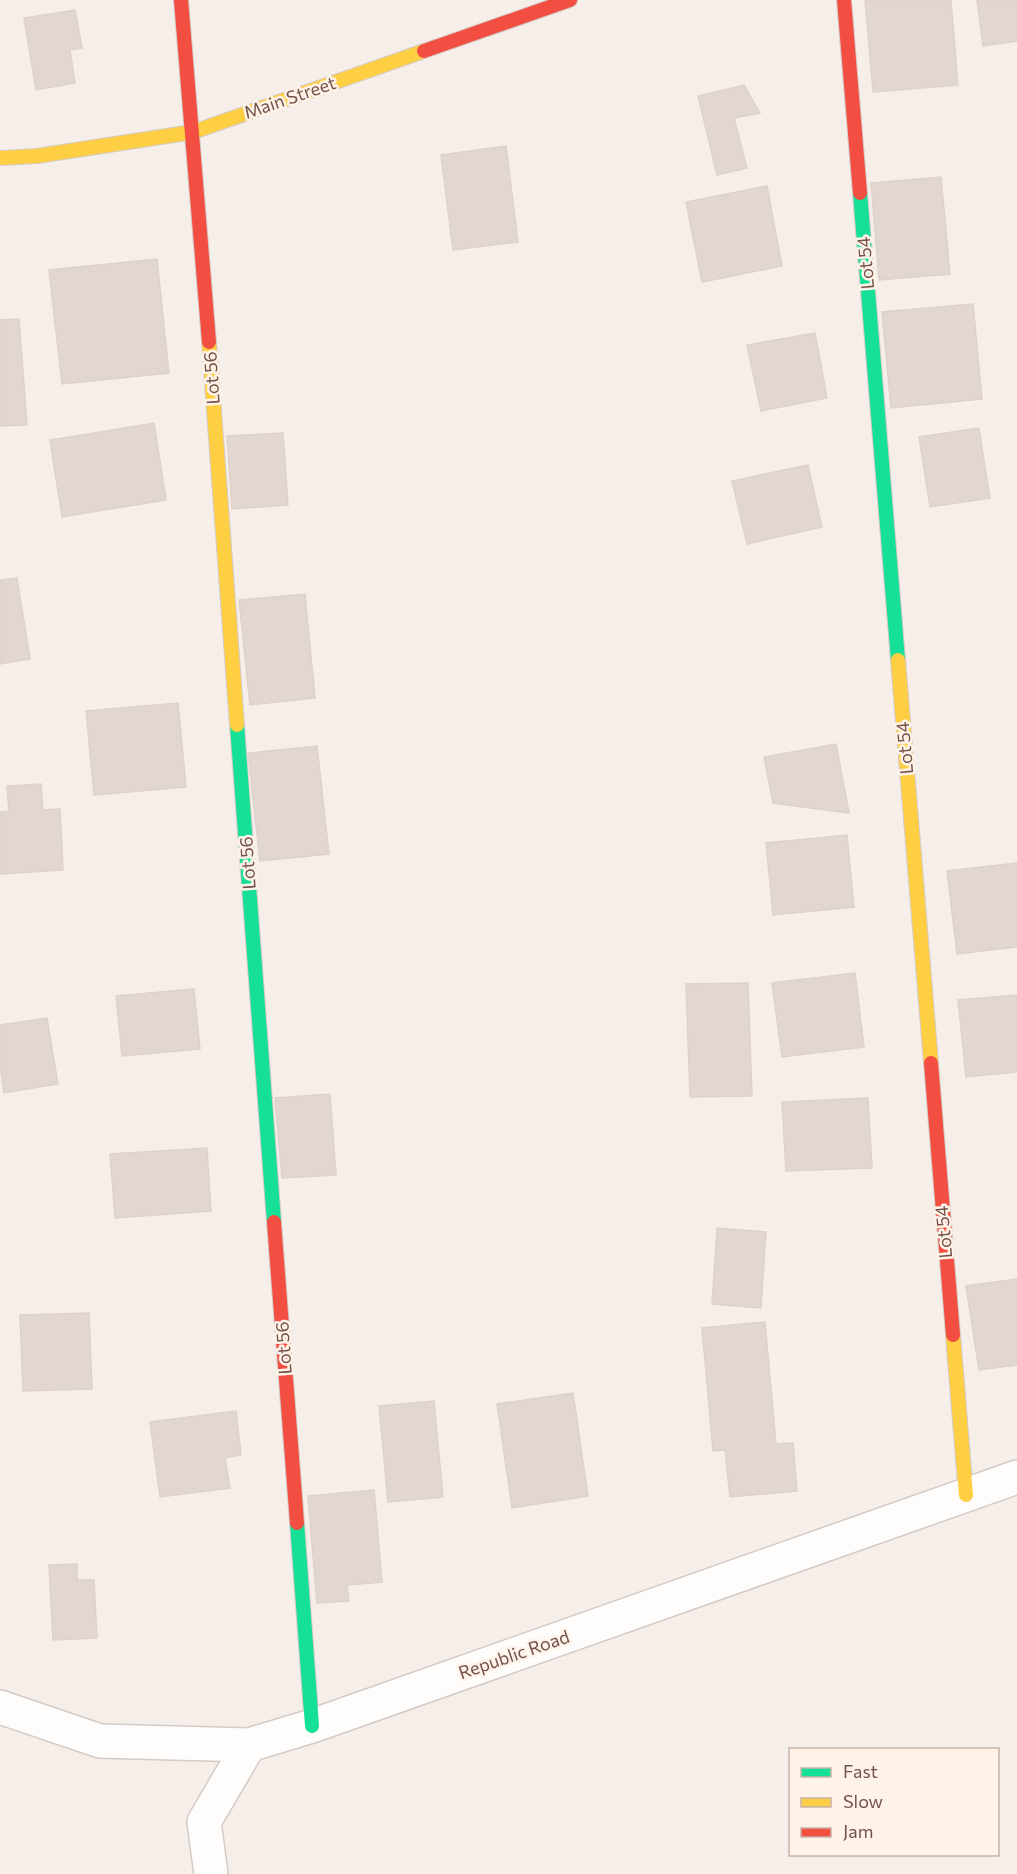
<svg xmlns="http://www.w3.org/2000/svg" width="1017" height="1874" font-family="Commissioner,sans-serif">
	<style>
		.building { fill: #e2d6d1; stroke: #dfd1cb; stroke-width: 1.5 }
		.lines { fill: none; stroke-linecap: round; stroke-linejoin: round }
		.street-casing { stroke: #d4cac6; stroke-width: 36 }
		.fast-casing { stroke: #d5cac6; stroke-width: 16 }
		.slow-casing { stroke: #d5cac6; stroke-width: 16 }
		.jam-casing { stroke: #d5cac6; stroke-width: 16 }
		.street { stroke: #fefdfc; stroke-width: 33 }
		.fast { stroke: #16e098; stroke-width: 14 }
		.slow { stroke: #ffcf43; stroke-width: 14 }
		.jam { stroke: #f24e42; stroke-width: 14 }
		.labels { text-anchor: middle; stroke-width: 5; stroke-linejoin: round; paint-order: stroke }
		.street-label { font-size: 18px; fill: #735249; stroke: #fff3e9 }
	</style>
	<rect width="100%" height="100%" fill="#f6efe9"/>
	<!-- building -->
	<path class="building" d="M 865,0 L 951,0 L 958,85 L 873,92 Z
		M 977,0 L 1017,0 L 1017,41 L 983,46 Z
		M 75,10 L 82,48 L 70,50 L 75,83 L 36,90 L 24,18 Z
		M 744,85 L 760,113 L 734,118 L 747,168 L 717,175 L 698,96 Z
		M 506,146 L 518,242 L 453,250 L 441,155 Z
		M 941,177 L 950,274 L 879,280 L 871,183 Z
		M 767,186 L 782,266 L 702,282 L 686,202 Z
		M 157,259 L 169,373 L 62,384 L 49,270 Z
		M 973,304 L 982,399 L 891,408 L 882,312 Z
		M 19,319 L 27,425 L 0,426 L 0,320 Z
		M 815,333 L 827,398 L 761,411 L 747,345 Z
		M 154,423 L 166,500 L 62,517 L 50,440 Z
		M 979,428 L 990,498 L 930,507 L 919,437 Z
		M 283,433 L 288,505 L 232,509 L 227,436 Z
		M 808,465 L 822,527 L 747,544 L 732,481 Z
		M 17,578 L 30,659 L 0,664 L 0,580 Z
		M 305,594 L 315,698 L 250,705 L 239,600 Z
		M 178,703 L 186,787 L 94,795 L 86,711 Z
		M 836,744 L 849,813 L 773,803 L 764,757 Z
		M 317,746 L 329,854 L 260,861 L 248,753 Z
		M 41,784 L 43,810 L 60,809 L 63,870 L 0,874 L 0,812 L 9,811 L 7,786 Z
		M 847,835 L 854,907 L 773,915 L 766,843 Z
		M 1017,863 L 1017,947 L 957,954 L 947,871 Z
		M 855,973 L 864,1047 L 782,1057 L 772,983 Z
		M 748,983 L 752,1096 L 690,1097 L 686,984 Z
		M 194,989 L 200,1049 L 122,1056 L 116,996 Z
		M 1017,995 L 1017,1072 L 966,1077 L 958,1000 Z
		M 47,1018 L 58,1084 L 4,1093 L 0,1065 L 0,1025 Z
		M 330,1094 L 336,1175 L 282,1178 L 275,1098 Z
		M 868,1098 L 872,1168 L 786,1171 L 782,1102 Z
		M 207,1148 L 211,1211 L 115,1218 L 110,1154 Z
		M 717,1228 L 766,1232 L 761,1308 L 712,1304 Z
		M 1017,1279 L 1017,1365 L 979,1370 L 966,1286 Z
		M 89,1313 L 92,1389 L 23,1391 L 20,1315 Z
		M 765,1322 L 776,1444 L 793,1443 L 797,1491 L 730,1497 L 725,1450 L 713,1451 L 702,1328 Z
		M 573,1393 L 588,1496 L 512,1508 L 497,1404 Z
		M 434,1401 L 443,1497 L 388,1502 L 379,1406 Z
		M 236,1411 L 241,1455 L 225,1458 L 230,1488 L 160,1497 L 150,1422 Z
		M 374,1490 L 382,1582 L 347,1585 L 349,1601 L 317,1603 L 308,1496 Z
		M 77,1564 L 77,1580 L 94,1580 L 97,1638 L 53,1640 L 49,1565 Z"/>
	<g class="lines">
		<!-- street casing -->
		<g class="street-casing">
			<path id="street" d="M 0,1707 L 100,1741 L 249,1745 L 312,1726 L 1017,1477
				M 211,1874 L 204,1822 L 249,1745"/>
		</g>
		<!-- fast casing -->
		<g class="fast-casing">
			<path id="fast" d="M 860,193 L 898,660
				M 237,725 L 274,1222
				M 297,1523 L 312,1726"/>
		</g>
		<!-- slow casing -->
		<g class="slow-casing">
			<path id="slow" d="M 0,158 L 37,156 L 193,132 L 424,51
				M 209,342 L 237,725
				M 898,660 L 931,1063
				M 953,1335 L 966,1495"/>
		</g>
		<!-- jam casing -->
		<g class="jam-casing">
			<path id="jam" d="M 181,0 L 209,342
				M 844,0 L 860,193
				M 424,51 L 570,0
				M 931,1063 L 953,1335
				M 274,1222 L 297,1523"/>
		</g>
		<!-- street -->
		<use href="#street" class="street"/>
		<!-- fast -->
		<use href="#fast" class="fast"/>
		<!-- slow -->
		<use href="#slow" class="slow"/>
		<!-- jam -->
		<use href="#jam" class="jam"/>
	</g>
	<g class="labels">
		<!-- street labels -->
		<g class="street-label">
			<text transform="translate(290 98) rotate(-19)" y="6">Main Street</text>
			<text transform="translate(866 263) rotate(-95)" y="6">Lot 54</text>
			<text transform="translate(212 378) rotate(-94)" y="6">Lot 56</text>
			<text transform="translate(905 748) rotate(-95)" y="6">Lot 54</text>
			<text transform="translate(248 863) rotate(-94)" y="6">Lot 56</text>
			<text transform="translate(944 1232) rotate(-95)" y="6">Lot 54</text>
			<text transform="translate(284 1348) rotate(-94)" y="6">Lot 56</text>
			<text transform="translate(514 1655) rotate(-19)" y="6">Republic Road</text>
		</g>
	</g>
	<!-- legend -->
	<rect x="789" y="1748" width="210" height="108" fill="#fff3e9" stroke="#c7b3a9" stroke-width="1.5"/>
	<rect x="801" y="1768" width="30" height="9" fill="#16e098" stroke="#c7b3a9" stroke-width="1.5"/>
	<text x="843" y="1778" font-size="18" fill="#735249">Fast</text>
	<rect x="801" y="1798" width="30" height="9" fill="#ffcf43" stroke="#c7b3a9" stroke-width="1.5"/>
	<text x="843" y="1808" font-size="18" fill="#735249">Slow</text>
	<rect x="801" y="1828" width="30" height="9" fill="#f24e42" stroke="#c7b3a9" stroke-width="1.5"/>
	<text x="843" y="1838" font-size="18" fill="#735249">Jam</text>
</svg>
